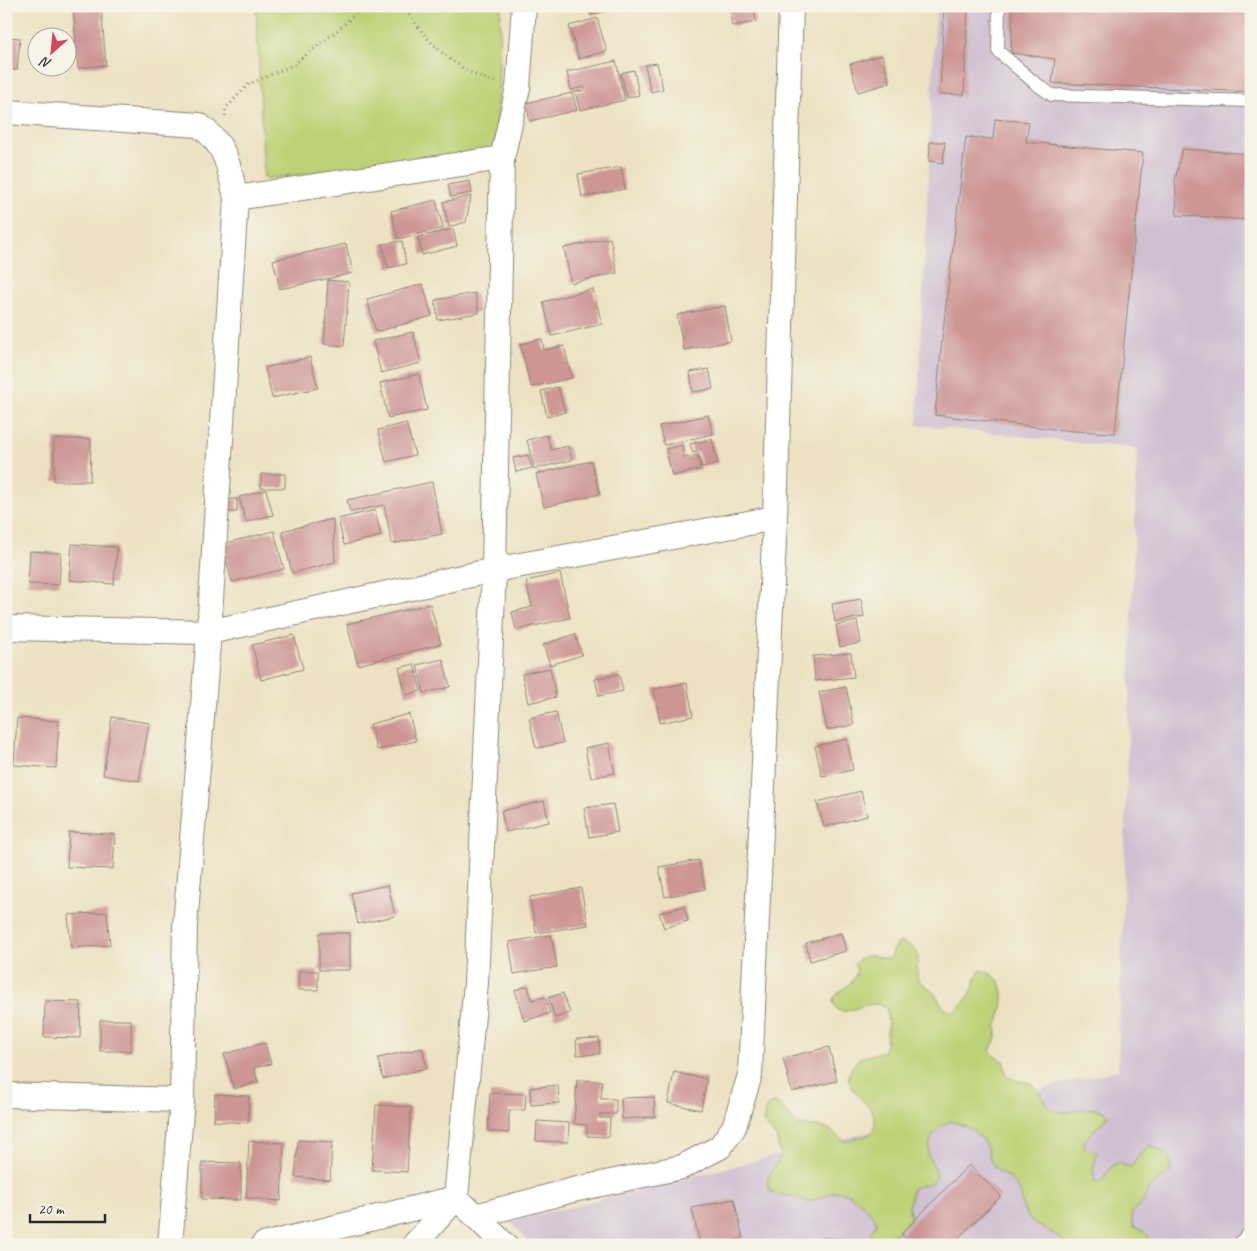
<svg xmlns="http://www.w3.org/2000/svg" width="1257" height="1251" font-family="Caveat,sans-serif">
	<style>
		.industrial { fill: #cebed1 }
		.green { fill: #bdd276; stroke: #747e50 }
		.building { fill: #cd9695 }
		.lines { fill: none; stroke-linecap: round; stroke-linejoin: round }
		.lane-casing { stroke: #8c8676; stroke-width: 14 }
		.street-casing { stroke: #8c8676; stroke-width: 26 }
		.path { stroke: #8c8676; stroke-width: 3; stroke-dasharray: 1 4; stroke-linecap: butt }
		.lane { stroke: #fff; stroke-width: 12 }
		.street { stroke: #fff; stroke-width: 24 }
	</style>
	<rect width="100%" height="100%" fill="#f7f3e8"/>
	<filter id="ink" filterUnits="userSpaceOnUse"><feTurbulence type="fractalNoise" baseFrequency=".02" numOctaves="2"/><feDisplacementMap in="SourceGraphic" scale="10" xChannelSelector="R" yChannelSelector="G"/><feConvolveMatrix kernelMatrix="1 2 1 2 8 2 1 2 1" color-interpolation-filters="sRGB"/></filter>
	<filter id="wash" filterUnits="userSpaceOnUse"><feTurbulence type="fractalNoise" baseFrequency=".0096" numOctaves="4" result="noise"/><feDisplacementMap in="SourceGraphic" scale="20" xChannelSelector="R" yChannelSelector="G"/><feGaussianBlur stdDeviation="1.12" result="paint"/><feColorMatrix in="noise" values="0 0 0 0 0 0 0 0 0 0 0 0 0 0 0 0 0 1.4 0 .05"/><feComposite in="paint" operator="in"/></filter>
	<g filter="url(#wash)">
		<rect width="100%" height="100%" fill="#ece2c2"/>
		<!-- industrial -->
		<path class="industrial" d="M 936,6 L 1251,6 L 1251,1245 L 533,1245 L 510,1222 L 1118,1070 L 1137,449 L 917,425 Z"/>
		<!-- green -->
		<path class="green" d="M 256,6 L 501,6 L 496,150 L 264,179 Z
			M 899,942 C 928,951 914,959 918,980 C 923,984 930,988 934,993 C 941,1001 942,1011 954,1012 C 960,1007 967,999 971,993 C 976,984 973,978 981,970 C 1010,978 1005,1003 997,1025 C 995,1032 997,1025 997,1032 C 997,1038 992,1045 990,1051 L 994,1055 L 1005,1062 C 1004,1066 1004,1070 1006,1074 C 1014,1085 1026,1078 1033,1085 C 1043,1093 1045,1110 1060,1112 C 1077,1114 1092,1101 1108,1115 C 1102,1127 1089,1131 1084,1143 L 1085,1149 L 1097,1151 L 1093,1170 L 1095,1182 L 1101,1182 L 1112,1166 L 1118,1163 L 1130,1167 C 1138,1160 1141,1150 1151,1145 L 1168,1155 C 1177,1177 1161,1176 1149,1188 C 1144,1193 1146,1201 1140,1206 C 1137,1209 1133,1209 1132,1214 C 1131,1217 1133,1222 1133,1226 L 1144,1232 L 1148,1236 L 1146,1245 L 1062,1245 L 1063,1241 C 1052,1230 1034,1227 1026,1214 C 1021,1206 1023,1196 1018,1188 C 1012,1177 1000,1174 993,1165 C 989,1161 989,1155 988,1150 C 982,1133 966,1125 950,1121 C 932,1130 930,1137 928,1156 C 934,1166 943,1182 924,1185 C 919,1186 916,1186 912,1189 L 909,1207 L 911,1219 C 900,1229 883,1250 870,1233 L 877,1222 C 872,1213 854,1194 843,1192 C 830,1190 822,1199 810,1201 C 804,1202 799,1197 792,1196 C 787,1195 782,1196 777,1194 C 756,1188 775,1167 781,1156 L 776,1137 L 763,1122 L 766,1109 L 770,1104 L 775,1103 L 781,1106 L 797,1125 C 806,1126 819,1126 828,1129 C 835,1132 839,1141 847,1141 C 853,1140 850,1140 855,1138 C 863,1136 870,1138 874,1128 C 882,1107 845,1093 849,1075 C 850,1069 856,1063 859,1058 L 884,1051 C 887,1044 889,1015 886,1007 C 868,994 836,1028 833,999 C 842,987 854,986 857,970 L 854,964 C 868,950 872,957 888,959 Z"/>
		<g id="blocks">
			<!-- building -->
			<path class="building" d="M 73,6 L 101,6 L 106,65 L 78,68 Z
				M 589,6 L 621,6 L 621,7 L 591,15 Z
				M 729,6 L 754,6 L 756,22 L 732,26 Z
				M 944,6 L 968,6 L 964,95 L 940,94 Z
				M 1013,6 L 1251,6 L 1251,92 L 1052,83 L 1055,59 L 1011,53 Z
				M 597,18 L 607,51 L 579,59 L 569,26 Z
				M 6,37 L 20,38 L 17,70 L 6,69 Z
				M 882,55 L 890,83 L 858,92 L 850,64 Z
				M 616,61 L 625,100 L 580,110 L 575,92 L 585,90 L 584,87 L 571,90 L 567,72 Z
				M 657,63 L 663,89 L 651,92 L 645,65 Z
				M 634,70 L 639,95 L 627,98 L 621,73 Z
				M 572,93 L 577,110 L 530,121 L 526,103 Z
				M 995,119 L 1029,122 L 1026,142 L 1143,153 L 1115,433 L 1072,431 L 935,415 L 942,339 L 966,137 L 993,139 Z
				M 930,142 L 945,142 L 943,163 L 929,161 Z
				M 1182,149 L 1251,154 L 1251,220 L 1177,215 L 1175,180 Z
				M 621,167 L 625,189 L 582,197 L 578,174 Z
				M 470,181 L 472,193 L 451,197 L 448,185 Z
				M 471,196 L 466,222 L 449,227 L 443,202 Z
				M 436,200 L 443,228 L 398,239 L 391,211 Z
				M 453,229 L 457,246 L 422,255 L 418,237 Z
				M 610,238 L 617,273 L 571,283 L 564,248 Z
				M 402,241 L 406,264 L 388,268 L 382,244 Z
				M 346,244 L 353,273 L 280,289 L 273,260 Z
				M 328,280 L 349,282 L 344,346 L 324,344 Z
				M 423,284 L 432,316 L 376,332 L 367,299 Z
				M 593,289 L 602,324 L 552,336 L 543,302 Z
				M 475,293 L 479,313 L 438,320 L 435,300 Z
				M 725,306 L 731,341 L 684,350 L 677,315 Z
				M 413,332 L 421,363 L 381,373 L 373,341 Z
				M 542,339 L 544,350 L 564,346 L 572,378 L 531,387 L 520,344 Z
				M 310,357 L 318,388 L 272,398 L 265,368 Z
				M 709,369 L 713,389 L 693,392 L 690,372 Z
				M 419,374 L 427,410 L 388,418 L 380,383 Z
				M 558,387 L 565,412 L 547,417 L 541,391 Z
				M 708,415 L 713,434 L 664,445 L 659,426 Z
				M 406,423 L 415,455 L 386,462 L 378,430 Z
				M 547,435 L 551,450 L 568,446 L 572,460 L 534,469 L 527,440 Z
				M 54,439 L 91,439 L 90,481 L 54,481 Z
				M 712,439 L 718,463 L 702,467 L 698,452 L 693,453 L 690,444 Z
				M 682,445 L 684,458 L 697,455 L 701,469 L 672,476 L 666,449 Z
				M 528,455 L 532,468 L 516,472 L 513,458 Z
				M 591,461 L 600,494 L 544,507 L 536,474 Z
				M 261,474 L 285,474 L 285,488 L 261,488 Z
				M 432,482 L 442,534 L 392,544 L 384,505 L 350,512 L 347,500 Z
				M 266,490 L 273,515 L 246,522 L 239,497 Z
				M 228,499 L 237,499 L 237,512 L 228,512 Z
				M 375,510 L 381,536 L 344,545 L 338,519 Z
				M 333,519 L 335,562 L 292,573 L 282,531 Z
				M 274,531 L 284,569 L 232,582 L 222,544 Z
				M 72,544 L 117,547 L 114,584 L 69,580 Z
				M 30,551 L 61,553 L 59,585 L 28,584 Z
				M 560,573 L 570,618 L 516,630 L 512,612 L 532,607 L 526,581 Z
				M 861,599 L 864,617 L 835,622 L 832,604 Z
				M 430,604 L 441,644 L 358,665 L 347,624 Z
				M 857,621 L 861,643 L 840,647 L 836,625 Z
				M 575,634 L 582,655 L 550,665 L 543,645 Z
				M 294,635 L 303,669 L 261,680 L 252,645 Z
				M 851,653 L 854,677 L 815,681 L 813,656 Z
				M 443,659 L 450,687 L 424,693 L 417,665 Z
				M 414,664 L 421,691 L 406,695 L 399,668 Z
				M 550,668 L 556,697 L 528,703 L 522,674 Z
				M 619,674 L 623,691 L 599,696 L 595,679 Z
				M 687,683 L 693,716 L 660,723 L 654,689 Z
				M 846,687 L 854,725 L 827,730 L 819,692 Z
				M 556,712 L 563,743 L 536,748 L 529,718 Z
				M 409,714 L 416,741 L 377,750 L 370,724 Z
				M 112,717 L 149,723 L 139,781 L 103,775 Z
				M 17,718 L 59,721 L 56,768 L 14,765 Z
				M 847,739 L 853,770 L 822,776 L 815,746 Z
				M 609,743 L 615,773 L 591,778 L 585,748 Z
				M 861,791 L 867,816 L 824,827 L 817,802 Z
				M 544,801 L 549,822 L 506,832 L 501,811 Z
				M 613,804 L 618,832 L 589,837 L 584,808 Z
				M 69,832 L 115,834 L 113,869 L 67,867 Z
				M 699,860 L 705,889 L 665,897 L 659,867 Z
				M 388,885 L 395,916 L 358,924 L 351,893 Z
				M 581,888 L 588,925 L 536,933 L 530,897 Z
				M 684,906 L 688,921 L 664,928 L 659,913 Z
				M 107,912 L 110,945 L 71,948 L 68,915 Z
				M 319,933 L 350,933 L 350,970 L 319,970 Z
				M 841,933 L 846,951 L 810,961 L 806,943 Z
				M 551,935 L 557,967 L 514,974 L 509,942 Z
				M 299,971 L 318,971 L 318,990 L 298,990 Z
				M 528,986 L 532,1000 L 545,997 L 550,1013 L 524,1021 L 515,990 Z
				M 563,993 L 570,1013 L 555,1018 L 548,998 Z
				M 45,1001 L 81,1002 L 80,1038 L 44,1037 Z
				M 100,1020 L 131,1020 L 131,1051 L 100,1051 Z
				M 599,1038 L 600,1054 L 577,1055 L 576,1039 Z
				M 265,1043 L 271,1064 L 254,1068 L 258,1082 L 234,1089 L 224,1054 Z
				M 829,1047 L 837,1081 L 792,1092 L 783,1058 Z
				M 422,1048 L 427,1068 L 383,1079 L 378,1058 Z
				M 674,1072 L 707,1079 L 701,1110 L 668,1103 Z
				M 577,1080 L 602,1081 L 601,1099 L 616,1099 L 616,1114 L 600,1114 L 600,1118 L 610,1118 L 609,1137 L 587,1136 L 587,1125 L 574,1124 Z
				M 558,1085 L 559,1103 L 531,1105 L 530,1088 Z
				M 490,1093 L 526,1094 L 525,1110 L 509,1110 L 509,1133 L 488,1131 Z
				M 215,1094 L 249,1096 L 248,1123 L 214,1121 Z
				M 654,1097 L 655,1117 L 622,1119 L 621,1098 Z
				M 376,1105 L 411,1107 L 407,1172 L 372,1170 Z
				M 537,1121 L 569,1123 L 568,1142 L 536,1141 Z
				M 298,1140 L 332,1142 L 330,1180 L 295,1177 Z
				M 249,1141 L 284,1143 L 281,1201 L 246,1198 Z
				M 202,1162 L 241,1163 L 241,1200 L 202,1199 Z
				M 969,1165 L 1001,1196 L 951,1245 L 913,1245 L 901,1234 Z
				M 734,1199 L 743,1238 L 713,1245 L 700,1245 L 692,1208 Z"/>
		</g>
	</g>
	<g filter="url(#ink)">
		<use href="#blocks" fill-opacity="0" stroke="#8c8676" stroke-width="1"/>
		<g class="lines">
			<!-- lane casing -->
			<g class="lane-casing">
				<path id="lane" d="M 999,6 L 998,51 L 1035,83 L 1052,95 L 1251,101
					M 825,1244 L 844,1245"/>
			</g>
			<!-- street casing -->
			<g class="street-casing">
				<path id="street" d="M 6,112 L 199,125 C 228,147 228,165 236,198 L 209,632 L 494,570 L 775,518
					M 236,198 L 502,158
					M 6,628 L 209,632 L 185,926 L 182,1100 L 6,1095
					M 465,1206 L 505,1245
					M 475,1216 L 573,1190 L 682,1167 L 720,1147 L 734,1127 L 750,1075 L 775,518 L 791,6
					M 170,1245 L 182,1100
					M 263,1245 L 456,1198
					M 414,1245 L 456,1198 L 476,983 L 494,570 L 502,158 L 518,88 L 524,6
					M 1246,1245 L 1251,1240"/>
			</g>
			<!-- path -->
			<path class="path" d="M 404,6 C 424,40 457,72 495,82
				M 225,116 L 226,108 L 249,84 L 293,65 L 338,30 L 364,6"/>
			<!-- lane -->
			<use href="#lane" class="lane"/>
			<!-- street -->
			<use href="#street" class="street"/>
		</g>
	</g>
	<!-- margin -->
	<rect width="1257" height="1251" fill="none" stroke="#f7f3e8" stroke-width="25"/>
	<!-- north arrow -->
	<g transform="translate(52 52) rotate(207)"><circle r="24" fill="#f7f3e8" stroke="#a5a39c"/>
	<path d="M0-4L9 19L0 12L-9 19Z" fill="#d1495b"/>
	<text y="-8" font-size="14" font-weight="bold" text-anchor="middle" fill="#2b2b2b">N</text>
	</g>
	<!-- scale -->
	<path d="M30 1214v8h75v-8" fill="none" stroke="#2b2b2b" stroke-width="2.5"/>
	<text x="38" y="1214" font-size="15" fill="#2b2b2b" stroke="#f7f3e8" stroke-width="4" paint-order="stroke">20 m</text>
</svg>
